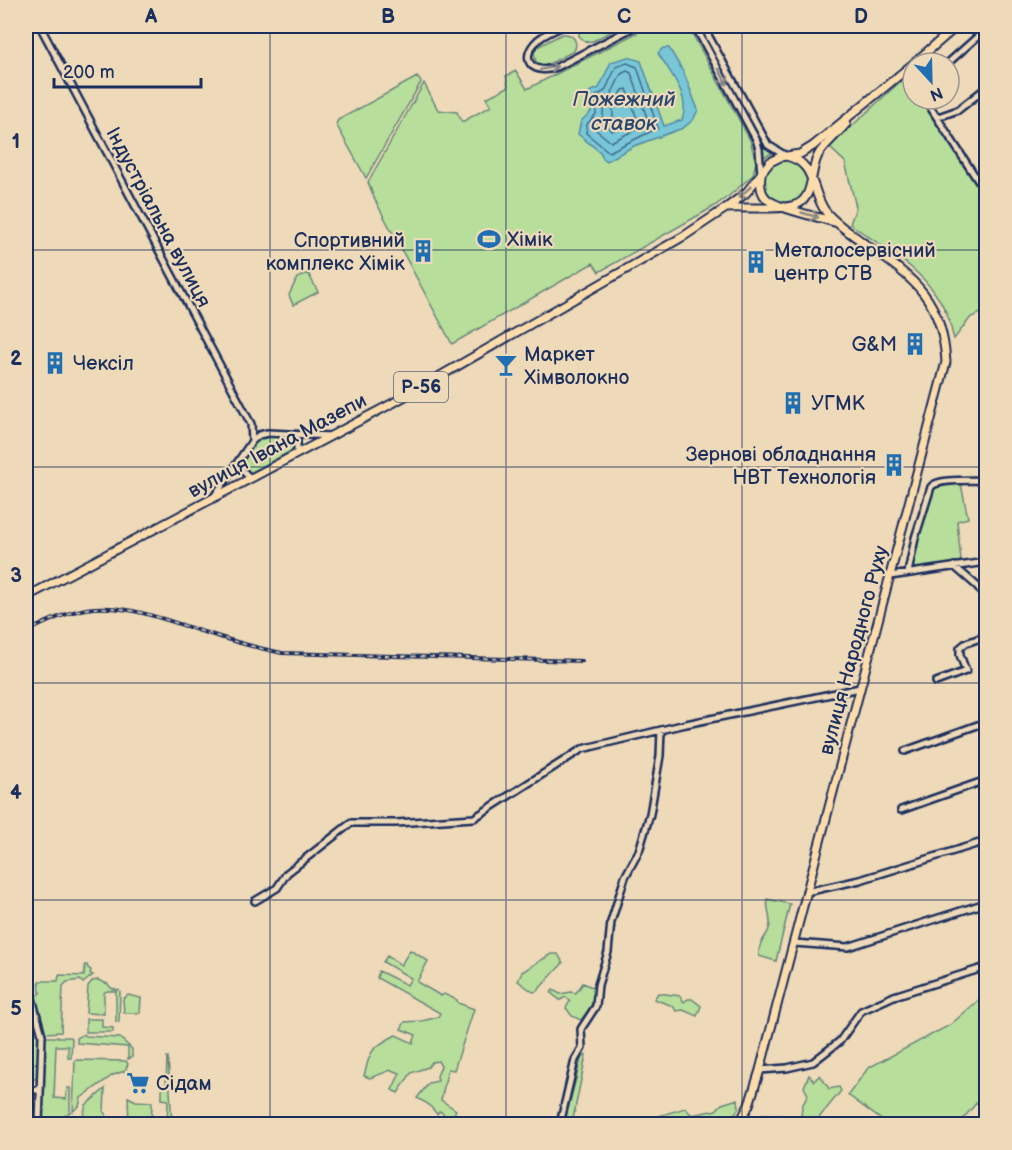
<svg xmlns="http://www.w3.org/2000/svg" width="1012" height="1150" font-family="'Balsamiq Sans',sans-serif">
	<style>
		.green { fill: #b7de9a; stroke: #69867c; stroke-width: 1.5 }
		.water { fill: #79c6d7; stroke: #538aa7; stroke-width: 1.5 }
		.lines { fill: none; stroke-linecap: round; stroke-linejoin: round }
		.shore { stroke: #416b8e; stroke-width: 1.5 }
		.minor-casing { stroke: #1b2f5e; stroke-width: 10 }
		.major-casing { stroke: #1b2f5e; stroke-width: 11 }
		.minor { stroke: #eed9b8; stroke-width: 5 }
		.major { stroke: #fddcac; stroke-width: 7 }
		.rail-casing { stroke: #1b2f5e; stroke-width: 4 }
		.rail { stroke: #eed9b8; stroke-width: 1.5; stroke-dasharray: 4.5; stroke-linecap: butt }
		.oneway { stroke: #84848b }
		.oneway2 { stroke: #8c8685 }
		.grid { fill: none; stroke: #1b2f5e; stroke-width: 1.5; stroke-opacity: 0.55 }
		.labels { text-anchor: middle; stroke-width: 4.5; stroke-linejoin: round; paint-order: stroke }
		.shield { fill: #eed9b8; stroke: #5a6279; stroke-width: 1.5 }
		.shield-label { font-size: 18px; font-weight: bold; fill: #1b2f5e }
		.street-label { font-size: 20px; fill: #1b2f5e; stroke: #eed9b8 }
		.poi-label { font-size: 20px; fill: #1b2f5e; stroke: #eed9b8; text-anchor: start }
		.water-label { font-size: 21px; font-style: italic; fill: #294670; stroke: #eed9b8 }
		.neatline { fill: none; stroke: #1b2f5e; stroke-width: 2 }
		.grid-label { font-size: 20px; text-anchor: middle; font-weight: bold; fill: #1b2f5e }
	</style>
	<rect width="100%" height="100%" fill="#eed9b8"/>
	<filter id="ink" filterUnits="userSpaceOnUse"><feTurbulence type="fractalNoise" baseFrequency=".0167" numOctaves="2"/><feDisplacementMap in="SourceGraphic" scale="12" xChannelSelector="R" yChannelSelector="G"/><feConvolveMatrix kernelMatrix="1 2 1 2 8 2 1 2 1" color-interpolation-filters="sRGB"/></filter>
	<g filter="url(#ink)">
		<!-- green -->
		<path class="green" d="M 580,26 L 622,26 L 593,41 L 586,42 L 579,36 Z
			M 650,26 L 688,26 L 750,140 L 756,162 L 753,175 L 730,195 L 713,207 L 599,272 L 593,263 L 452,344 L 375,200 L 368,182 L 424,83 L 438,110 L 457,112 L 462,122 L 491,106 L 486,98 L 508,87 L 506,76 L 516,71 L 527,89 Z
			M 698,26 L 700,26 L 765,147 L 772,153 L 764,157 L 763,148 Z
			M 562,34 C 573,33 579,42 574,51 L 545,66 L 536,62 L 534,53 L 537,47 Z
			M 417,77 L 421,82 L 366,178 L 336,124 L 338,120 Z
			M 902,80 L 909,80 L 913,86 L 913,99 L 922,99 L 986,200 L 986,311 L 971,317 L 954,339 C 951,330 950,320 946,312 C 928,271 884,248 850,224 L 856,207 L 845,162 L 829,147 Z
			M764 182a22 22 0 1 1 44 0a22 22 0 1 1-44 0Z
			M 308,273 L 318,292 L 293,305 L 289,295 L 297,278 Z
			M 267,435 C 277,435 288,433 295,441 L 295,449 L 250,473 L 248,472 L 243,462 C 249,451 255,439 267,435 Z
			M 947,483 L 961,484 L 968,518 L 957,521 L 961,561 L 921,570 L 910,570 L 919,531 L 932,490 L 936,485 Z
			M 767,899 L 790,904 L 776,961 L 759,956 C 758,938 769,938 770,924 C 770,916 767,907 767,899 Z
			M 410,950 L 428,961 L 417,982 L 441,996 L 444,994 L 457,1000 L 458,1003 L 474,1009 L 454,1070 L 448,1069 L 441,1100 L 456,1110 L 451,1120 L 440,1111 L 437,1114 L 428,1104 L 417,1098 L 429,1083 L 438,1081 L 437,1076 L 441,1066 L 438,1061 L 432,1062 L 428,1067 L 411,1073 L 398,1093 L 392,1090 L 400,1073 L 391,1070 L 370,1078 L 364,1076 C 371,1049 371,1048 396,1035 L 413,1043 L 416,1035 L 401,1029 L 405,1022 L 422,1021 L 438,1017 L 440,1013 L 377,978 L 379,971 L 407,985 L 411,978 L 383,962 L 387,956 L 401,965 Z
			M 551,954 L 558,954 L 563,963 L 537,991 L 533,992 L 518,981 L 522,972 Z
			M 85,965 L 87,965 L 88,968 L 91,970 L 90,974 L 93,975 L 83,983 L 80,980 L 67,982 L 63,986 L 61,1032 L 45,1033 L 34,998 L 40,993 L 39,981 L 58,981 L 59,975 L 84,976 Z
			M 98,980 L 108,984 L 111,988 L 119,990 L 120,992 L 119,1022 L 116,1022 L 116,991 L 107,991 L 104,993 L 104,1014 L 86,1013 L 88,986 L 92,981 Z
			M 583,983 L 596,989 L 591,1006 L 581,1020 L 572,1016 L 566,1008 L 570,1001 L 566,997 L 560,1000 L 551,993 L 553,990 L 560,994 L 571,992 L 576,993 Z
			M 26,985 L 36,1024 L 35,1030 L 26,1031 Z
			M 658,993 L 680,996 L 684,1002 L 688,999 L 692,999 L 701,1006 L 697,1016 L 683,1010 L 676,1011 L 673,1006 L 654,999 Z
			M 986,994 L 986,1092 L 961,1121 L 956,1124 L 887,1124 L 848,1095 L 868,1068 L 950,1025 Z
			M 128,995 L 141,998 L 140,1013 L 124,1013 L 123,999 Z
			M 86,1019 L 102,1019 L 102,1027 L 113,1028 L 113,1032 L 86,1032 Z
			M 26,1034 L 42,1035 L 41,1063 L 35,1063 L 39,1067 L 39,1079 L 33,1079 L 33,1068 L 26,1067 Z
			M 84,1034 L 86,1036 L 120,1038 L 132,1049 L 132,1057 L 128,1059 L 128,1047 L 77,1043 L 77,1038 Z
			M 45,1037 L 70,1037 L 72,1038 L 71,1058 L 68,1058 L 68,1046 L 56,1046 L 54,1098 L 66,1099 L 67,1088 L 70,1088 L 70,1112 L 58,1120 L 50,1119 L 49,1124 L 40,1124 L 42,1121 Z
			M 586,1055 L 572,1124 L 564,1124 L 582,1056 Z
			M 167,1057 L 168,1057 L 172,1124 L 167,1124 L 168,1100 L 162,1099 L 162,1088 L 166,1088 Z
			M 75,1060 L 126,1061 L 128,1064 L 125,1071 L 113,1075 L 81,1098 L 79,1106 L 73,1111 Z
			M 809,1075 L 814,1081 L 820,1075 L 829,1089 L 839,1087 L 841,1091 L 818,1119 L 801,1116 L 802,1106 L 808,1095 L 804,1087 Z
			M 105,1089 L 104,1112 L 106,1115 L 106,1124 L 98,1124 L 98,1118 L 93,1118 L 93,1124 L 81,1124 L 86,1105 Z
			M 128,1097 L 136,1101 L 152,1102 L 151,1124 L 129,1124 Z
			M 738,1099 L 739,1108 L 730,1120 L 715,1116 L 678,1124 L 621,1124 L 632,1124 L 685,1108 L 692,1115 L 716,1110 L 722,1104 Z
			M 762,1114 L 799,1117 L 796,1124 L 758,1124 Z"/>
		<!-- water -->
		<path class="water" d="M 663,48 L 669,48 L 684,73 L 698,110 L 693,120 L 683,128 L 634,146 L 607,161 L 603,159 L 601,153 L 578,134 L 581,121 L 591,112 L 589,92 L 599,88 L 611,62 L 628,57 L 641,61 L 664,126 L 682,120 C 691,95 670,73 658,53 Z"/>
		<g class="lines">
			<!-- shore -->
			<path class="shore" d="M 627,63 L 637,67 L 658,128 L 609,152 L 586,133 L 587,124 L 596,114 L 596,96 L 605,91 L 616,67 Z
				M 627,71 L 631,73 L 649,123 L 611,142 L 596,130 L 595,128 L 603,117 L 604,101 L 611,95 L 621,74 Z
				M 627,89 L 637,119 L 612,131 L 609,127 L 613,116 L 613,106 L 623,90 Z"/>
			<!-- minor casing -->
			<g class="minor-casing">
				<path id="minor" d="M 40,26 L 251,424 L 252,441
					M 563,26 C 553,31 541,35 534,44 C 519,63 537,75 557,67 L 636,26
					M 695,26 L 756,139 L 759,149 L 761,174
					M 703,26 L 768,145 L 786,156
					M 948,63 L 986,29
					M 905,71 L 913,82
					M 925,99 L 986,193
					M 938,117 L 958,110 L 986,88
					M 976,177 L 986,172
					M 290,434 L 297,440 L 297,453
					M 240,461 L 242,470 L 250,478
					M 214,497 L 252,441 L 259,435 L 268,433 L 331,436
					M 954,566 L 977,586 L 986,598
					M 908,573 L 915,538 L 931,487 C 938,478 973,481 986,480
					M 890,576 L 986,562
					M 936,682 L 966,671 L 960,655 L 960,648 L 966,643 L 986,636
					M 905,751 L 986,722
					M 901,810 L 986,780
					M 806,892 L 860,880 L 986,841
					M 255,901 L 277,888 L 287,873 L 351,823 L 396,823 L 474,818 L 582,749 L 686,724 L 860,688
					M 794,943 L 848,947 L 986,903
					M 26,976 L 42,1035 L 39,1124
					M 760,1070 L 787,1068 L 813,1062 L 840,1041 L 861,1011 L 894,996 L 986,967
					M 26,1090 L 40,1090
					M 560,1124 L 575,1060 L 582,1048 L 581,1029 L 596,1006 L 598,985 L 608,952 L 611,922 L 625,877 L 639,851 L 650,814 L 660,756 L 661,730"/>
			</g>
			<!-- major casing -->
			<g class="major-casing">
				<path id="major" d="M 914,63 L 957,26
					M 761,175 C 760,183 760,192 766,198 C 774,208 819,217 834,222
					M 726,208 C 747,207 773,210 792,206 C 817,201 808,168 820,152 C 828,142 838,133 846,124
					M 26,597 L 393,403 L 684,236 L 726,208 L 746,193 L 770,162 L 780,157 L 800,154 L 813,146 L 913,64
					M 739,1124 L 749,1105 L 760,1070 L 946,362 C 942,295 911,277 861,241 C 849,232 836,224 826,212 C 810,191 817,163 786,156"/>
			</g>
			<!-- minor -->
			<use href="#minor" class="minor"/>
			<!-- major -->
			<use href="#major" class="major"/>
			<!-- rail casing -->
			<g class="rail-casing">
				<path id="rail" d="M 26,632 C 45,623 64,613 86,609 C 127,603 168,621 207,633 C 232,641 257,648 282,653 L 582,661"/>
			</g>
			<!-- rail -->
			<use href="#rail" class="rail"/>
		</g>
		<!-- one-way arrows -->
		<defs><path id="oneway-shaft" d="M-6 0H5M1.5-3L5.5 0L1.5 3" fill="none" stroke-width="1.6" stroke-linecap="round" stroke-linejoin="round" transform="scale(1.5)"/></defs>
		<g class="oneway">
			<use href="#oneway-shaft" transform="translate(549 68) rotate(-12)"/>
			<use href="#oneway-shaft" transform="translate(723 77) rotate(62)"/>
		</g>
		<g class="oneway2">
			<use href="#oneway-shaft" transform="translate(745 192) rotate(137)"/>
			<use href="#oneway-shaft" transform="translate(810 215) rotate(16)"/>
		</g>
	</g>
	<!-- grid -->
	<path class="grid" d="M 270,26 L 270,1124M 506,26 L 506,1124M 742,26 L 742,1124M 26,250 L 986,250M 26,467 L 986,467M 26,683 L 986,683M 26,900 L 986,900"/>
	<!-- icons -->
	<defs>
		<g id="stadium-bare" transform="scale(1.8)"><path d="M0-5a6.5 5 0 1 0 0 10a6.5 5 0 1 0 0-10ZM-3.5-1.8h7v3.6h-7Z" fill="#1f6fb2" stroke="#eed9b8" stroke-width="2.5" paint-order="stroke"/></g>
		<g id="building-bare" transform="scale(1.8)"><path d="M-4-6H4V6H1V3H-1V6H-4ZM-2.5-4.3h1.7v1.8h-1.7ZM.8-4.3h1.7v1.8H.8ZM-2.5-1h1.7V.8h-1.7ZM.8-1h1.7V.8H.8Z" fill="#1f6fb2" stroke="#eed9b8" stroke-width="2.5" paint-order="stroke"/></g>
		<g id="bar-bare" transform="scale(1.8)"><path d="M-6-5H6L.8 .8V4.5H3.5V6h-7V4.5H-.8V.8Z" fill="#1f6fb2" stroke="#eed9b8" stroke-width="2.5" paint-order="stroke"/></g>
		<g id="supermarket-bare" transform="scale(1.8)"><path d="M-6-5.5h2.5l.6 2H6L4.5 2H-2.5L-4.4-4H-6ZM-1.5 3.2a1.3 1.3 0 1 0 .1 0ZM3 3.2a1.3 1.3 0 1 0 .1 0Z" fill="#1f6fb2" stroke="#eed9b8" stroke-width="2.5" paint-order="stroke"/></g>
	</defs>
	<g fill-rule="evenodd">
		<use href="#stadium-bare" x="489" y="239"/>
		<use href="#building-bare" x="423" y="251"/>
		<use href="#building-bare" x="756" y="262"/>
		<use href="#building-bare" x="915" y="344"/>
		<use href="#building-bare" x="55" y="363"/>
		<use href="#bar-bare" x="506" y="365"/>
		<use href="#building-bare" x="793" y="403"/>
		<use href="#building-bare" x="894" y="465"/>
		<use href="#supermarket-bare" x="138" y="1083"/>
	</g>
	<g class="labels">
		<!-- shield labels -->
		<rect class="shield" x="394" y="372" width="54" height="30" rx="4.5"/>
		<g class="shield-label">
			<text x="421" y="393">Р-56</text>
		</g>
		<!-- street labels -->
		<g class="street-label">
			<text transform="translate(159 217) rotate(62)" y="7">Індустріальна вулиця</text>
			<text transform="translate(277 445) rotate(-28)" y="7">вулиця Івана Мазепи</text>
			<text transform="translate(853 650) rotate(-75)" y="7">вулиця Народного Руху</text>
		</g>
		<!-- poi labels -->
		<g class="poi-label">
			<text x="507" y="246">Хімік</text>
			<text x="405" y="247" text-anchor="end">Спортивний<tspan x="405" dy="23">комплекс Хімік</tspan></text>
			<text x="774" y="257">Металосервісний<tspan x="774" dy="23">центр СТВ</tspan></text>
			<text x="897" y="351" text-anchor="end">G&amp;M</text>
			<text x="524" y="361">Маркет<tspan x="524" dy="23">Хімволокно</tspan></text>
			<text x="73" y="370">Чексіл</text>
			<text x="811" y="410">УГМК</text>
			<text x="876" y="461" text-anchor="end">Зернові обладнання<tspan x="876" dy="23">НВТ Технологія</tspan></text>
			<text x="156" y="1090">Сідам</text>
		</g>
		<!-- water labels -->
		<g class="water-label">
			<text x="624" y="106">Пожежний<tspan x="624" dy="24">ставок</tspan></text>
		</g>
	</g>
	<!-- margin -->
	<rect width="1012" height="1150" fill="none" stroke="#eed9b8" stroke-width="66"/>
	<!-- north arrow -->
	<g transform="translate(931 81) rotate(158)"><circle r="28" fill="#eed9b8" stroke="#9a9594" stroke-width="1.5"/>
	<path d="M0-4.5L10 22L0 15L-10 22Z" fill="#1f6fb2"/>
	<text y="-9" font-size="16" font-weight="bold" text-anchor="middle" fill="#1b2f5e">N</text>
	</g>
	<!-- scale -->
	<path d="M54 78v9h147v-9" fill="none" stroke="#1b2f5e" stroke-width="3"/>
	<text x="63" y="78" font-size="18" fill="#1b2f5e" stroke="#eed9b8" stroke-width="4.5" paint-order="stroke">200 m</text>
	<rect x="33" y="33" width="946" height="1084" class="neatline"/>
	<g class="grid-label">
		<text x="151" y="23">A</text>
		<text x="388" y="23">B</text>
		<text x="624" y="23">C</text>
		<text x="861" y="23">D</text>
		<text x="16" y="148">1</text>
		<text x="16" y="365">2</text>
		<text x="16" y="582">3</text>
		<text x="16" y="799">4</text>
		<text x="16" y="1015">5</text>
	</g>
</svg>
